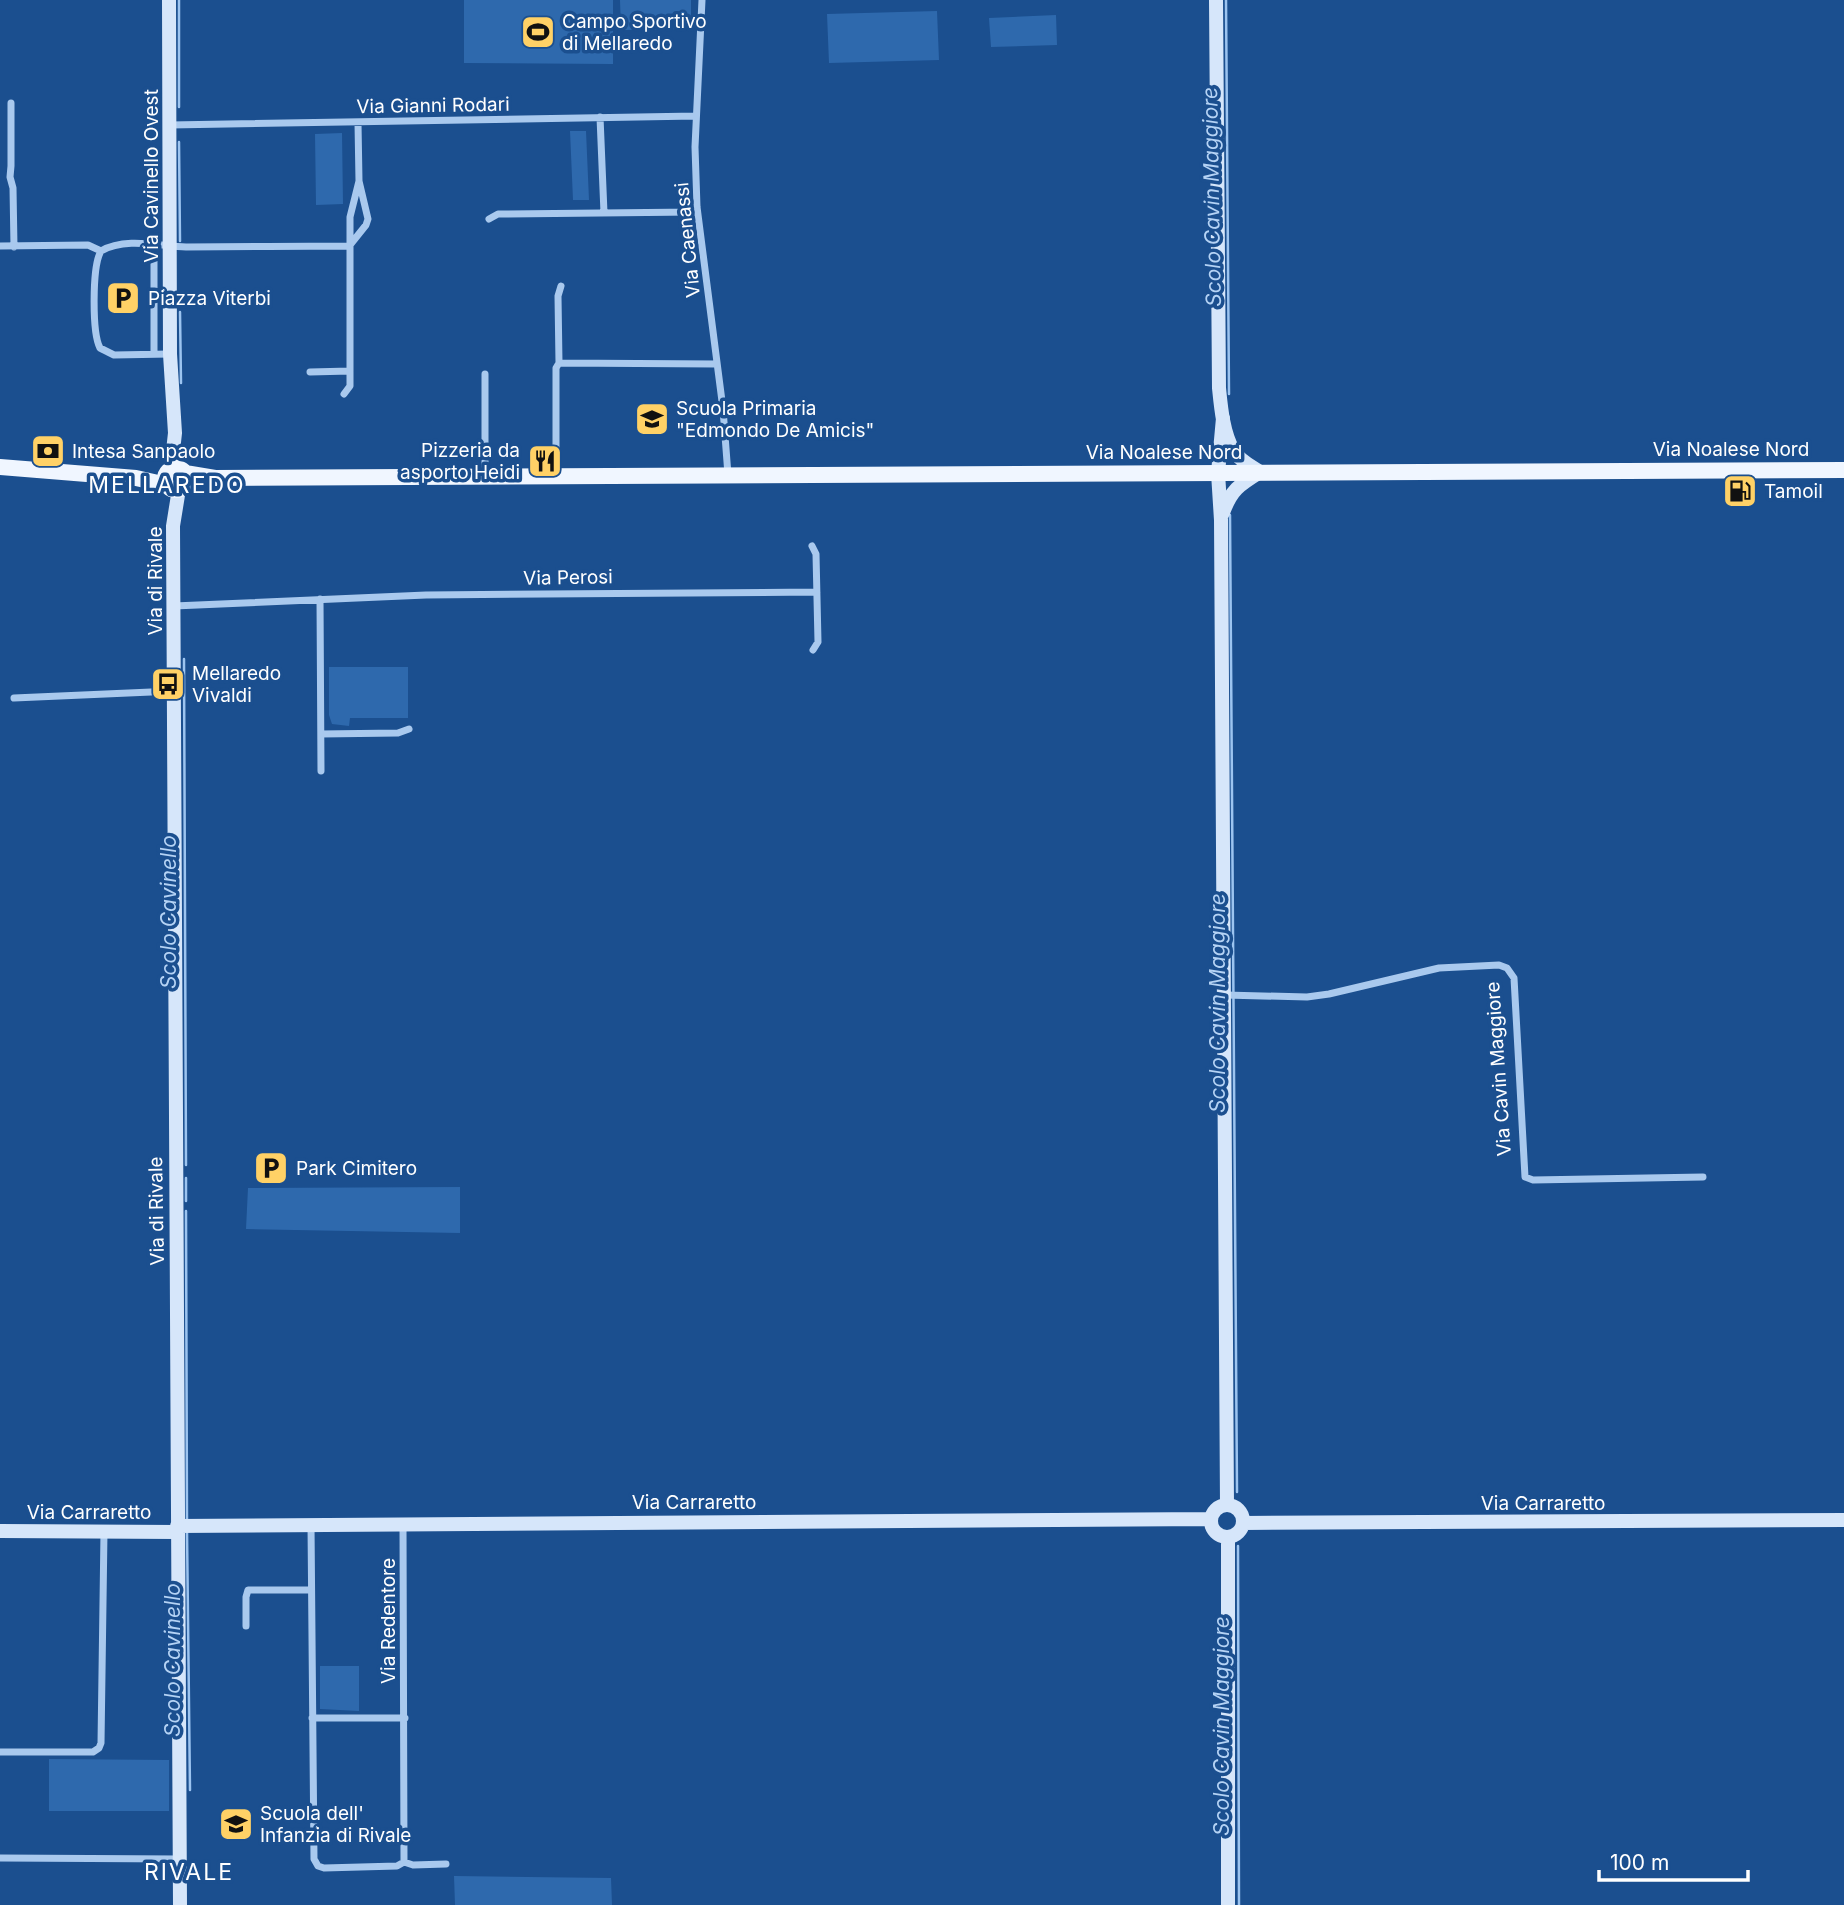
<svg xmlns="http://www.w3.org/2000/svg" width="1844" height="1905" font-family="Inter,sans-serif">
	<style>
		.green { fill: #2e69ad }
		.lines { fill: none; stroke-linecap: round; stroke-linejoin: round }
		.stream { stroke: #9cc4f0; stroke-width: 2.5 }
		.street { stroke: #a9c9ee; stroke-width: 7 }
		.secondary { stroke: #d6e6fa; stroke-width: 14 }
		.primary { stroke: #f0f6ff; stroke-width: 16 }
		.labels { text-anchor: middle; stroke-width: 7; stroke-linejoin: round; paint-order: stroke }
		.poi-label { font-size: 19px; fill: #fff; stroke: #1b4f8f; text-anchor: start }
		.street-label { font-size: 19px; fill: #fff; stroke: #1b4f8f }
		.water-label { font-size: 21px; font-style: italic; fill: #b5d3f5; stroke: #1b4f8f }
		.quarter-label { font-size: 23px; letter-spacing: 2px; fill: #fff; stroke: #1b4f8f }
	</style>
	<rect width="100%" height="100%" fill="#1b4f8f"/>
	<!-- green -->
	<path class="green" d="M 464,0 L 613,0 L 613,64 L 464,63 Z
		M 620,0 L 691,0 L 691,29 L 621,30 Z
		M 937,11 L 939,60 L 829,63 L 827,14 Z
		M 1056,15 L 1057,45 L 991,47 L 989,18 Z
		M 570,131 L 586,131 L 589,200 L 573,200 Z
		M 342,133 L 343,204 L 316,205 L 315,134 Z
		M 329,667 L 408,667 L 408,718 L 350,718 L 349,726 L 332,724 L 329,715 Z
		M 460,1187 L 460,1233 L 246,1229 L 248,1188 Z
		M 320,1666 L 359,1666 L 359,1711 L 320,1709 Z
		M 49,1759 L 169,1760 L 169,1811 L 49,1811 Z
		M 454,1876 L 611,1878 L 612,1905 L 455,1905 Z"/>
	<g class="lines">
		<!-- stream -->
		<path class="stream" d="M 179,0 L 179,107
			M 1226,0 L 1229,394
			M 179,142 L 180,241
			M 180,312 L 181,383
			M 1230,515 L 1237,1492
			M 184,659 L 186,1165
			M 186,1201 L 186,1178
			M 186,1211 L 187,1519
			M 187,1531 L 190,1790
			M 1238,1546 L 1239,1905"/>
		<!-- street -->
		<path class="street" d="M 702,0 L 695,147 L 697,207 L 723,409 L 728,475
			M 11,103 L 11,166 L 10,177 L 13,188 L 14,247
			M 600,117 L 604,213
			M 170,125 L 696,116
			M 489,219 L 498,214 L 693,212 L 697,207
			M 154,245 L 154,354
			M 350,245 L 366,225 L 368,219 L 359,181 L 358,123
			M 0,246 L 88,245 L 101,251 C 125,237 159,246 186,247 C 241,247 295,246 350,246
			M 101,251 C 92,266 92,333 100,348 L 114,355 L 170,354
			M 559,363 L 716,364
			M 310,372 L 350,371
			M 344,394 L 350,386 L 350,217 L 359,181
			M 485,476 L 485,374
			M 556,476 L 556,368 L 559,363 L 558,296 L 561,286
			M 812,546 L 816,554 L 818,642 L 813,650
			M 320,599 L 321,771
			M 174,606 L 426,595 L 817,592
			M 14,698 L 174,691
			M 321,734 L 398,733 L 409,729
			M 1225,995 L 1307,997 L 1329,994 L 1439,968 L 1499,965 L 1507,968 L 1514,978 L 1525,1177 L 1533,1180 L 1703,1177
			M 403,1524 L 404,1862
			M 311,1525 L 314,1859 L 318,1866 L 324,1868 L 397,1866 L 404,1862 L 413,1865 L 446,1864
			M 246,1626 L 246,1597 L 248,1590 L 311,1590
			M 312,1718 L 405,1718
			M 0,1752 L 93,1752 L 99,1748 L 101,1743 L 104,1532
			M 0,1858 L 180,1859"/>
		<!-- secondary -->
		<path class="secondary" d="M 169,0 L 170,354 L 175,433 L 171,469
			M 1216,0 L 1219,388 C 1221,408 1223,432 1233,450 C 1239,460 1251,466 1260,472 C 1239,485 1231,490 1223,513
			M 1223,418 L 1218,473 L 1221,520 L 1227,1505
			M 179,489 L 173,526 L 180,1905
			M1211 1521a16 16 0 1 1 32 0a16 16 0 1 1-32 0Z
			M 1243,1523 L 1844,1520
			M 177,1526 L 1211,1519
			M 0,1531 L 177,1532
			M 1228,1537 L 1228,1905"/>
		<!-- primary -->
		<path class="primary" d="M 0,467 L 136,478 L 167,485
			M165 479a11 11 0 1 1 22 0a11 11 0 1 1-22 0Z
			M 185,473 L 215,478 L 1844,470"/>
	</g>
	<!-- icons -->
	<defs>
		<g id="stadium-square" transform="scale(1.75)"><rect x="-9" y="-9" width="18" height="18" rx="4" fill="#ffd166" stroke="#1b4f8f"/><path d="M0-5a6.5 5 0 1 0 0 10a6.5 5 0 1 0 0-10ZM-3.5-1.8h7v3.6h-7Z" fill="#111"/></g>
		<g id="parking-square" transform="scale(1.75)"><rect x="-9" y="-9" width="18" height="18" rx="4" fill="#ffd166" stroke="#1b4f8f"/><path d="M-3.5-5.5H1a3.5 3.5 0 0 1 0 7H-1V5.5H-3.5ZM-1-3.4V-.6H.8a1.4 1.4 0 0 0 0-2.8Z" fill="#111"/></g>
		<g id="school-square" transform="scale(1.75)"><rect x="-9" y="-9" width="18" height="18" rx="4" fill="#ffd166" stroke="#1b4f8f"/><path d="M0-5L7-2L0 1L-7-2ZM-4 1L0 2.5L4 1V4Q0 6-4 4Z" fill="#111"/></g>
		<g id="bank-square" transform="scale(1.75)"><rect x="-9" y="-9" width="18" height="18" rx="4" fill="#ffd166" stroke="#1b4f8f"/><path d="M-6-4H6V4H-6ZM0-2.3a2.3 2.3 0 1 0 0 4.6a2.3 2.3 0 1 0 0-4.6Z" fill="#111"/></g>
		<g id="restaurant-square" transform="scale(1.75)"><rect x="-9" y="-9" width="18" height="18" rx="4" fill="#ffd166" stroke="#1b4f8f"/><path d="M-5-6h1v4h1v-4h1v4h1v-4h1v5L-1.5 .5V6h-2V.5L-5-1ZM5-6V6H3V1.5H1.5Q1.5-4 5-6Z" fill="#111"/></g>
		<g id="fuel-square" transform="scale(1.75)"><rect x="-9" y="-9" width="18" height="18" rx="4" fill="#ffd166" stroke="#1b4f8f"/><path d="M-5.5-6h7V0h2V4h1.3V-2.5L3-4.5l.8-.8L6-3V5H2.5V1h-1V6h-7ZM-4.2-4.7v3.2H.2V-4.7Z" fill="#111"/></g>
		<g id="bus-square" transform="scale(1.75)"><rect x="-9" y="-9" width="18" height="18" rx="4" fill="#ffd166" stroke="#1b4f8f"/><path d="M-5-6H5V4H4V6H2V4H-2V6H-4V4H-5ZM-3.5-4V0h7V-4ZM-3.5 1.2v1.5H-2V1.2ZM2 1.2v1.5H3.5V1.2Z" fill="#111"/></g>
	</defs>
	<g fill-rule="evenodd">
		<use href="#stadium-square" x="538" y="32"/>
		<use href="#parking-square" x="123" y="298"/>
		<use href="#school-square" x="652" y="419"/>
		<use href="#bank-square" x="48" y="451"/>
		<use href="#restaurant-square" x="545" y="461"/>
		<use href="#fuel-square" x="1740" y="491"/>
		<use href="#bus-square" x="168" y="684"/>
		<use href="#parking-square" x="271" y="1168"/>
		<use href="#school-square" x="236" y="1824"/>
	</g>
	<g class="labels">
		<!-- poi labels -->
		<g class="poi-label">
			<text x="562" y="28">Campo Sportivo<tspan x="562" dy="22">di Mellaredo</tspan></text>
			<text x="148" y="305">Piazza Viterbi</text>
			<text x="676" y="415">Scuola Primaria<tspan x="676" dy="22">"Edmondo De Amicis"</tspan></text>
			<text x="520" y="457" text-anchor="end">Pizzeria da<tspan x="520" dy="22">asporto Heidi</tspan></text>
			<text x="72" y="458">Intesa Sanpaolo</text>
			<text x="1764" y="498">Tamoil</text>
			<text x="192" y="680">Mellaredo<tspan x="192" dy="22">Vivaldi</tspan></text>
			<text x="296" y="1175">Park Cimitero</text>
			<text x="260" y="1820">Scuola dell'<tspan x="260" dy="22">Infanzia di Rivale</tspan></text>
		</g>
		<!-- street labels -->
		<g class="street-label">
			<text transform="translate(433 105) rotate(-1)" y="7">Via Gianni Rodari</text>
			<text transform="translate(151 176) rotate(-90)" y="7">Via Cavinello Ovest</text>
			<text transform="translate(687 240) rotate(-96)" y="7">Via Caenassi</text>
			<text x="1731" y="456">Via Noalese Nord</text>
			<text x="1164" y="459">Via Noalese Nord</text>
			<text transform="translate(568 577) rotate(-1)" y="7">Via Perosi</text>
			<text transform="translate(155 581) rotate(-90)" y="7">Via di Rivale</text>
			<text transform="translate(1498 1069) rotate(-94)" y="7">Via Cavin Maggiore</text>
			<text transform="translate(156 1211) rotate(-91)" y="7">Via di Rivale</text>
			<text x="694" y="1509">Via Carraretto</text>
			<text x="1543" y="1510">Via Carraretto</text>
			<text x="89" y="1519">Via Carraretto</text>
			<text transform="translate(388 1621) rotate(-90)" y="7">Via Redentore</text>
		</g>
		<!-- water labels -->
		<g class="water-label">
			<text transform="translate(1212 197) rotate(-91)" y="7">Scolo Cavin Maggiore</text>
			<text transform="translate(169 912) rotate(-90)" y="7">Scolo Cavinello</text>
			<text transform="translate(1218 1003) rotate(-90)" y="7">Scolo Cavin Maggiore</text>
			<text transform="translate(173 1660) rotate(-90)" y="7">Scolo Cavinello</text>
			<text transform="translate(1222 1726) rotate(-90)" y="7">Scolo Cavin Maggiore</text>
		</g>
		<!-- quarter labels -->
		<g class="quarter-label">
			<text x="167" y="493">MELLAREDO</text>
			<text x="189" y="1880">RIVALE</text>
		</g>
	</g>
	<!-- scale -->
	<path d="M1599 1870v10h149v-10" fill="none" stroke="#ffffff" stroke-width="3.5"/>
	<text x="1610" y="1870" font-size="21" fill="#ffffff" stroke="#1b4f8f" stroke-width="5" paint-order="stroke">100 m</text>
</svg>
